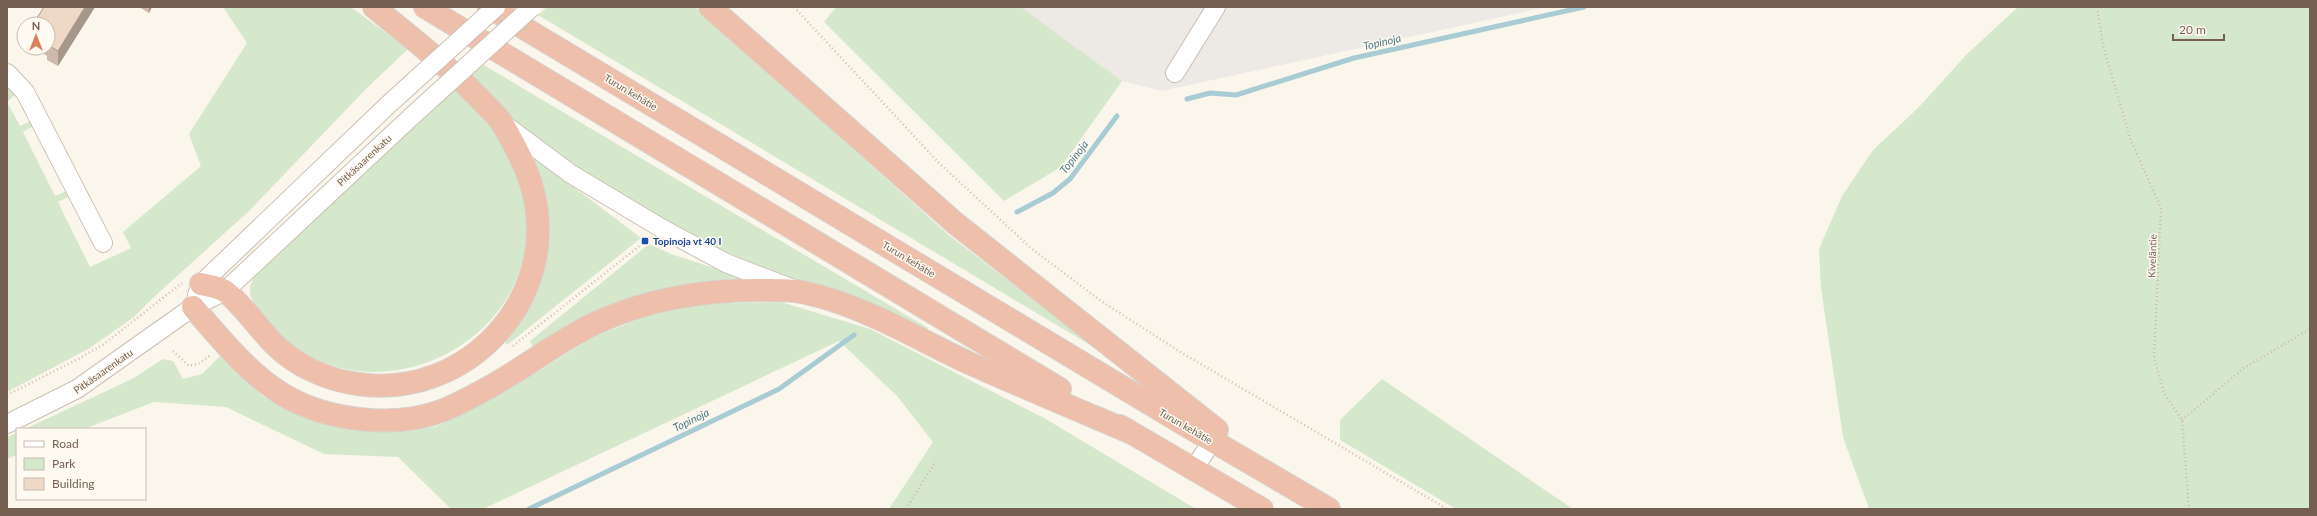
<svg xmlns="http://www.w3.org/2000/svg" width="2317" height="516" font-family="Lato,sans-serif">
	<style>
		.industrial { fill: #ede9e4 }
		.green { fill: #d5e8cb }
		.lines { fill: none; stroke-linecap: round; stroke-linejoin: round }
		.stream { stroke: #a9cbd4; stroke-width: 5 }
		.minor-casing { stroke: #ccbfb2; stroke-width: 20 }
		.highway-casing { stroke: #d8d2ce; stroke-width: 24 }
		.path { stroke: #d3bba9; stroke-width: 2.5; stroke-dasharray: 1 3; stroke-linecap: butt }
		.minor { stroke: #fff; stroke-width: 18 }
		.highway { stroke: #eebfaa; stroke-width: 22 }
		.minor-bridge-casing { stroke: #ccbfb2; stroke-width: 20; stroke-linecap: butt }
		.minor-bridge { stroke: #fff; stroke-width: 18 }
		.wall { fill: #cdbaaa }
		.shaded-wall { fill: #a7978b }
		.building { fill: #eed8c6; stroke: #a7978b }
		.transit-dot { fill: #1a4fb4; stroke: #fefaf2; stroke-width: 1.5 }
		.labels { text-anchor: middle; stroke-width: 3; stroke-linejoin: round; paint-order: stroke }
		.street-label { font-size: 10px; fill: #745f51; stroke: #fefaf2 }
		.transit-label { font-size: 10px; font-weight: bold; fill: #164399; stroke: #fefaf2; text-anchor: start }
		.water-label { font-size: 11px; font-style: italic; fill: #4c7985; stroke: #fefaf2 }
	</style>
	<rect width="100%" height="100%" fill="#fbf6ec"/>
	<!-- industrial -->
	<path class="industrial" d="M 1021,7 L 1546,7 L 1162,91 L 1122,81 Z"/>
	<!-- green -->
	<path class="green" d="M 223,7 L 351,7 L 408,49 L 366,89 L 248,212 L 154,297 L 134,317 L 90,348 L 7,392 L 7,102 L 20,126 L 34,119 L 37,124 L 23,132 L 55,196 L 69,190 L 72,195 L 58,202 L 90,267 L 131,248 L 123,232 L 201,166 L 189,134 L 247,43 Z
		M 547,7 L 695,7 L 950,236 L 1105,354 L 538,15 Z
		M 836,7 L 1021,7 L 1122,81 L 1061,167 L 1004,201 L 824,22 Z
		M 2018,7 L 2310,7 L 2310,509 L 1869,509 L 1843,437 L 1821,288 L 1819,249 L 1842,196 L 1873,150 L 1919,107 L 1966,55 Z
		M 482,64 L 928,328 L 925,332 L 706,244 L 660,219 L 537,142 L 468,78 Z
		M 7,80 L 17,93 L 7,102 Z
		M 456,88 C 468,101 482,113 491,126 C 507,149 523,181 526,209 C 542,352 352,432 263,317 C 248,297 244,288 261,267 L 408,129 Z
		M 525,150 L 641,238 L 507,345 L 504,341 L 531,303 L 539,280 L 547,216 L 542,185 Z
		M 649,244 L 671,254 L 744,278 L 743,282 L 692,283 L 654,291 L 534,350 L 530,341 Z
		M 781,302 L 870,329 L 1044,418 L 1196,509 L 889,509 L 933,442 L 897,396 L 839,341 L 483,509 L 451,509 L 398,457 L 324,454 L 226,407 L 154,402 L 84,429 L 25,429 L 132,379 L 163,359 L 173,361 L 183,379 L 202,374 L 220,356 L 264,397 L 328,426 L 372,431 L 435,427 L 498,396 L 595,336 L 645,317 L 677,309 L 717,303 Z
		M 1382,379 L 1573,509 L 1456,509 L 1340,440 L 1340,420 Z
		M 17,433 L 17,455 L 7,459 L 7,437 Z"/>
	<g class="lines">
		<!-- stream -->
		<path class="stream" d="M 1187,99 L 1210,93 L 1236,95 L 1354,58 L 1584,7
			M 1017,212 L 1053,193 L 1070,179 L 1117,116
			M 529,509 L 779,389 L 854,335"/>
		<!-- minor casing -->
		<g class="minor-casing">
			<path id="minor" d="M 7,73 L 25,92 L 103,243
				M 1175,73 L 1216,7
				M 505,125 L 571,174 L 661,228 L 726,263 L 791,288
				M 197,295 L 201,284 L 389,104
				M 7,424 L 77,389 L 193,307 L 225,291 L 411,117
				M 1194,469 L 1212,441"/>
		</g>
		<!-- highway casing -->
		<g class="highway-casing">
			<path id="highway" d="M 425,7 L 1060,389
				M 489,7 L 1182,423 L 1329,509
				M 710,7 L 955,223 L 1217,430
				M 201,284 C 208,286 220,287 226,292 C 241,303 260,330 274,344 C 296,366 327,380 358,384 C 466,400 561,299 533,191 C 527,167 514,144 502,123 C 496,114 486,106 479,98 C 447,65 410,37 374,7
				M 193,307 C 220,338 247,372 282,394 C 326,421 396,429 444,410 C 461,403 479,393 495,384 C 530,364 561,339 598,322 C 649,299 703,290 760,290 C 772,290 784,290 796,291 C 805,292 813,295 822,297 C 874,312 920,340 969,363 C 1023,387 1078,410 1132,433
				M 1120,426 L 1262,509"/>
		</g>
		<!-- path -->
		<path class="path" d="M 794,7 L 939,163 L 1032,249 L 1101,301 L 1182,353 L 1447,509
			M 2097,7 L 2103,45 L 2130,138 L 2161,208 L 2154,357 L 2164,393 L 2182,420 L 2189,509
			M 513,346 L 647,240
			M 173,351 L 189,366 L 198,364 L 211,355
			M 7,395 L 80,358 L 104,344 L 182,283
			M 2182,420 L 2244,368 L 2310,329
			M 906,509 L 936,461"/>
		<!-- minor -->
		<use href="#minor" class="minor"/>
		<!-- highway -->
		<use href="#highway" class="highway"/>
		<!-- minor-bridge casing -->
		<g class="minor-bridge-casing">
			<path id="minor-bridge" d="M 389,104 L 496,7
				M 411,117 L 532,7"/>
		</g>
		<!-- minor-bridge -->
		<use href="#minor-bridge" class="minor-bridge"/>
	</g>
	<!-- wall -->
	<path class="wall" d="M 95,7 L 58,66 L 47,60 L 47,56 L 35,48 L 48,48 L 48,24 Z
		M 139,7 L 152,7 L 149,13 Z"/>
	<!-- shaded-wall -->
	<path class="shaded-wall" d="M 85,7 L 95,7 L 58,66 L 58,51 Z
		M 149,7 L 152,7 L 149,13 Z"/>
	<!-- building -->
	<path class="building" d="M 44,7 L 85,7 L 58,51 L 48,45 L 49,42 L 48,41 L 48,24 L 33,24 Z"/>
	<!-- markers -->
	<rect class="transit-dot" x="641" y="237" width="8" height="8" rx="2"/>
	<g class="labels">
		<!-- street labels -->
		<g class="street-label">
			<text transform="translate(631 92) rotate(31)" y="4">Turun kehätie</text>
			<text transform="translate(364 160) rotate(-43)" y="4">Pitkäsaarenkatu</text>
			<text transform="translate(2152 256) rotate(-88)" y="4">Kiveläntie</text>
			<text transform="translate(909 259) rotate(31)" y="4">Turun kehätie</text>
			<text transform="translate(103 371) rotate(-35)" y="4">Pitkäsaarenkatu</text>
			<text transform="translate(1186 426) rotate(30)" y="4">Turun kehätie</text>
		</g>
		<!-- transit labels -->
		<g class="transit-label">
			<text x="653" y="245">Topinoja vt 40 I</text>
		</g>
		<!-- water labels -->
		<g class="water-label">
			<text transform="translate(1382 42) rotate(-13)" y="4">Topinoja</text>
			<text transform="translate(1074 157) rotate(-52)" y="4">Topinoja</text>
			<text transform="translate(691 420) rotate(-26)" y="4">Topinoja</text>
		</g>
	</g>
	<!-- border -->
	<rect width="2317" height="516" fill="none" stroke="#745f51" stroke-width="16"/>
	<!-- legend -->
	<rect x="16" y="428" width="130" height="72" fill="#fefaf2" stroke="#c7bcb2"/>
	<rect x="24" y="441" width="20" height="6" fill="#ffffff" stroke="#c7bcb2"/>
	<text x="52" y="448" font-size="12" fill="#745f51">Road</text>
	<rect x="24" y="458" width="20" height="12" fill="#d5e8cb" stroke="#c7bcb2"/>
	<text x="52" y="468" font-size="12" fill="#745f51">Park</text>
	<rect x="24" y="478" width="20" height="12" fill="#eed8c6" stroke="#c7bcb2"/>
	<text x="52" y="488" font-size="12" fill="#745f51">Building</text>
	<!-- north arrow -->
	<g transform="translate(36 36)"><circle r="19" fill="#fefaf2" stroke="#c7bcb2"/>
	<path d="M0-3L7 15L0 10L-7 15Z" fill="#d7805f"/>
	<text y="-6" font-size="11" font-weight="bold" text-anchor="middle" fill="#745f51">N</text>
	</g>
	<!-- scale -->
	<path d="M2173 34v6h51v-6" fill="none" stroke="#745f51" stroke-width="2"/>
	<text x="2179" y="34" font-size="12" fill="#745f51" stroke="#fefaf2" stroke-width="3" paint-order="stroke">20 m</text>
</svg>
